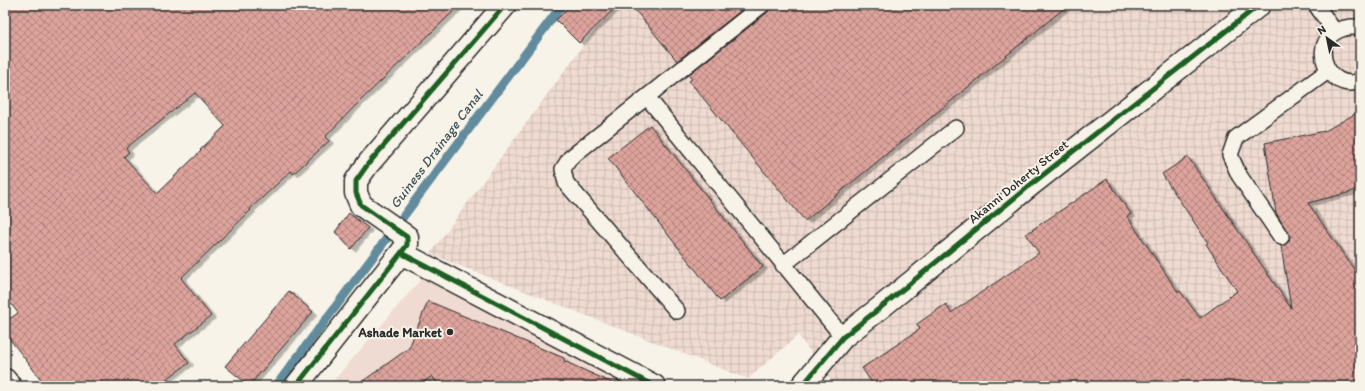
<svg xmlns="http://www.w3.org/2000/svg" width="1365" height="391" font-family="Itim,sans-serif">
	<style>
		.built { fill: #efdbd1 }
		.industrial { fill: url(#industrial-grid) }
		.lines { fill: none; stroke-linecap: round; stroke-linejoin: round }
		.stream { stroke: #628c9d; stroke-width: 9 }
		.building { fill: url(#building-cross-hatch); stroke: #2b2b2b; fill-rule: evenodd; filter: url(#shadow) }
		.lane-casing { stroke: #2b2b2b; stroke-width: 18 }
		.street-casing { stroke: #2b2b2b; stroke-width: 25 }
		.secondary-casing { stroke: #2b2b2b; stroke-width: 25 }
		.lane { stroke: #f7f3e8; stroke-width: 15 }
		.street { stroke: #f7f3e8; stroke-width: 22 }
		.secondary { stroke: #f7f3e8; stroke-width: 22 }
		.cycleway-casing { stroke: #f7f3e8; stroke-width: 8 }
		.cycleway { stroke: #1b5e20; stroke-width: 5 }
		.poi-dot { fill: #2b2b2b; stroke: #f7f3e8; stroke-width: 1.5 }
		.labels { text-anchor: middle; stroke-width: 4; stroke-linejoin: round; paint-order: stroke }
		.street-label { font-size: 13px; fill: #2b2b2b; stroke: #f7f3e8 }
		.poi-label { font-size: 13px; font-weight: bold; fill: #2b2b2b; stroke: #f7f3e8; text-anchor: end }
		.water-label { font-size: 14px; font-style: italic; fill: #42545a; stroke: #f7f3e8 }
	</style>
	<defs>
		<pattern id="industrial-grid" width="8" height="8" patternUnits="userSpaceOnUse"><rect width="8" height="8" fill="#efdbd1"/><path d="M0 4h8M4 0v8" fill="none" stroke="#cdbcb4"/></pattern>
		<pattern id="building-cross-hatch" width="8" height="8" patternUnits="userSpaceOnUse"><rect width="8" height="8" fill="#dda39c"/><path d="M0 0l8 8M0 8l8-8" fill="none" stroke="#b3857f"/></pattern>
		<filter id="shadow"><feDropShadow dx="4.5" dy="2.5" stdDeviation="0" flood-color="#0004"/></filter>
	</defs>
	<rect width="100%" height="100%" fill="#f7f3e8"/>
	<filter id="ink" filterUnits="userSpaceOnUse"><feTurbulence type="fractalNoise" baseFrequency=".025" numOctaves="2"/><feDisplacementMap in="SourceGraphic" scale="8" xChannelSelector="R" yChannelSelector="G"/><feConvolveMatrix kernelMatrix="1 2 1 2 8 2 1 2 1" color-interpolation-filters="sRGB"/></filter>
	<g filter="url(#ink)">
		<!-- built -->
		<path class="built" d="M 422,278 L 628,386 L 329,386 Z"/>
		<!-- industrial -->
		<path class="industrial" d="M 613,5 L 1360,5 L 1360,386 L 835,386 L 798,335 L 748,379 L 430,254 Z"/>
		<g class="lines">
			<!-- stream -->
			<path class="stream" d="M 276,386 L 562,5"/>
		</g>
		<!-- building -->
		<path class="building" d="M 5,5 L 460,5 L 357,104 L 325,137 L 329,141 L 293,174 L 291,171 L 250,209 L 251,210 L 181,278 L 211,316 L 175,344 L 189,363 L 157,386 L 46,386 L 5,333 L 5,322 L 18,313 L 5,296 ZM 195,93 L 225,126 L 200,150 L 201,151 L 157,193 L 124,157 L 129,152 L 126,148 Z
			M 571,5 L 618,5 L 579,43 L 556,20 Z
			M 631,5 L 748,5 L 677,61 Z
			M 771,5 L 1068,5 L 805,221 L 689,81 L 692,79 L 688,75 L 768,12 Z
			M 1360,111 L 1360,186 L 1351,192 L 1308,203 L 1360,278 L 1360,386 L 874,386 L 862,368 L 920,329 L 917,324 L 946,304 L 951,313 L 1039,253 L 1026,234 L 1107,179 L 1131,214 L 1127,216 L 1178,292 L 1180,291 L 1200,318 L 1237,291 L 1206,244 L 1208,243 L 1162,174 L 1188,157 L 1291,308 L 1281,246 L 1286,244 L 1289,241 L 1290,236 L 1276,213 L 1265,143 L 1325,131 Z
			M 650,125 L 763,267 L 720,301 L 608,158 Z
			M 349,213 L 368,228 L 351,249 L 335,232 Z
			M 289,291 L 313,312 L 249,386 L 225,366 Z
			M 428,301 L 564,358 L 564,361 L 619,386 L 439,386 L 432,376 L 418,386 L 356,386 L 409,348 Z"/>
		<g class="lines">
			<!-- lane casing -->
			<g class="lane-casing">
				<path id="lane" d="M 1316,5 L 1335,32
					M 1360,28 C 1353,26 1346,27 1339,30 C 1307,44 1329,93 1360,81
					M 647,97 L 843,337
					M 1281,237 L 1239,175 L 1230,155 L 1236,138 L 1328,71
					M 783,265 L 956,128
					M 677,311 L 566,183 L 563,169 L 570,158 L 762,5"/>
			</g>
			<!-- street casing -->
			<g class="street-casing">
				<path id="street" d="M 401,253 L 407,245 L 407,237 L 361,205 L 356,193 L 356,181 L 368,164 L 505,5
					M 5,380 L 10,386
					M 296,386 L 401,253 L 654,386"/>
			</g>
			<!-- secondary casing -->
			<g class="secondary-casing">
				<path id="secondary" d="M 802,386 L 843,337 L 880,308 L 1029,186 L 1259,5"/>
			</g>
			<!-- lane -->
			<use href="#lane" class="lane"/>
			<!-- street -->
			<use href="#street" class="street"/>
			<!-- secondary -->
			<use href="#secondary" class="secondary"/>
			<!-- cycleway casing -->
			<g class="cycleway-casing">
				<path id="cycleway" d="M 401,253 L 407,245 L 407,237 L 361,205 L 356,193 L 356,181 L 368,164 L 505,5
					M 296,386 L 401,253 L 654,386
					M 802,386 L 843,337 L 880,308 L 1029,186 L 1259,5"/>
			</g>
			<!-- cycleway -->
			<use href="#cycleway" class="cycleway"/>
		</g>
	</g>
	<!-- markers -->
	<circle class="poi-dot" cx="450" cy="332" r="4"/>
	<g class="labels">
		<!-- street labels -->
		<g class="street-label">
			<text transform="translate(1018 181) rotate(-39)" y="5">Akanni Doherty Street</text>
		</g>
		<!-- poi labels -->
		<g class="poi-label">
			<text x="442" y="337">Ashade Market</text>
		</g>
		<!-- water labels -->
		<g class="water-label">
			<text transform="translate(436 149) rotate(-53)" y="5">Guiness Drainage Canal</text>
		</g>
	</g>
	<!-- margin -->
	<rect width="1365" height="391" fill="none" stroke="#f7f3e8" stroke-width="20"/>
	<rect x="10" y="10" width="1345" height="371" fill="none" stroke="#2b2b2b" stroke-width="1.5" filter="url(#ink)"/>
	<!-- north arrow -->
	<g transform="translate(1327 38) rotate(327)" stroke="#f7f3e8" stroke-width="3" paint-order="stroke">
	<path d="M0-3L7 15L0 10L-7 15Z" fill="#2b2b2b"/>
	<text y="-6" font-size="11" font-weight="bold" text-anchor="middle" fill="#2b2b2b">N</text>
	</g>
</svg>
